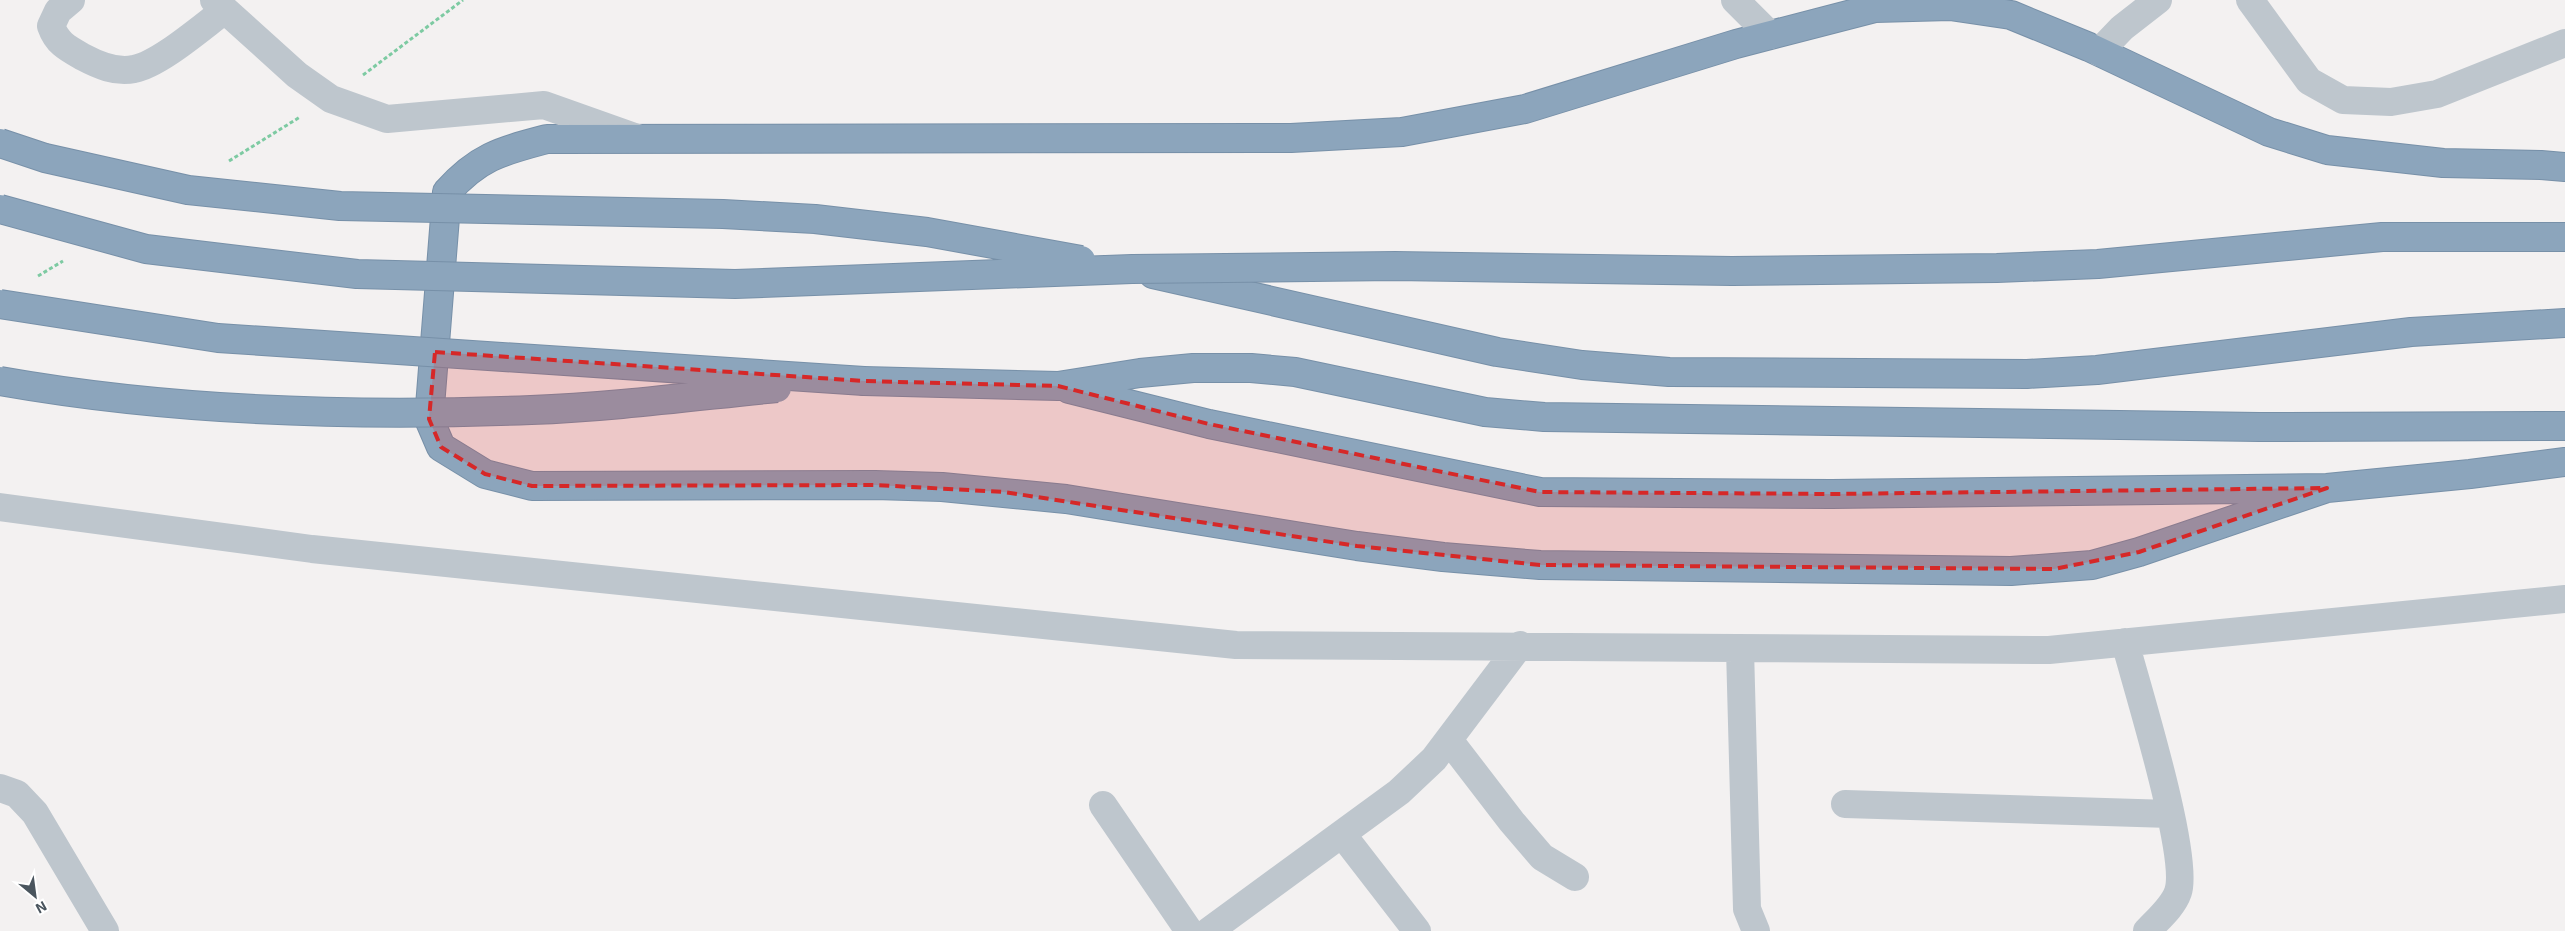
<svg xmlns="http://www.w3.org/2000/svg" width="2565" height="931" font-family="'Exo 2',sans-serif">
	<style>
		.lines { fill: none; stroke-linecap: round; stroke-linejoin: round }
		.highway-casing { stroke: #7790a8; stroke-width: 30 }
		.path { stroke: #7dcaa2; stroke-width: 3; stroke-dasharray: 4 2.5; stroke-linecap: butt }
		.minor { stroke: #bec6cd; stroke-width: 28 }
		.highway { stroke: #8ca5bc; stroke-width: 28 }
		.highway-bridge-casing { stroke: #7790a8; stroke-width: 30; stroke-linecap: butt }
		.highway-bridge { stroke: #8ca5bc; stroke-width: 28 }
		.marked { fill: #d62828; fill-opacity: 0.2; stroke: #d62828; stroke-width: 4; stroke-dasharray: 10 6; stroke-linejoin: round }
	</style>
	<rect width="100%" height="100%" fill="#f3f1f1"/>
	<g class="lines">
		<!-- highway casing -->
		<g class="highway-casing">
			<path id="highway" d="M 1153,274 L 1497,352 L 1582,365 L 1669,372 L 2027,374 L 2097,370 L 2411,332 L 2565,323
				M 864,381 L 1058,386 L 1140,373 L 1193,368 L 1251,368 L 1295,372 L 1485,412 L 1544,417 L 2259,427 L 2565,426
				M 1069,389 L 1209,424 L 1540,492 L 1832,494 L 2327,488 L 2470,474 L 2565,462
				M 2327,488 L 2139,552 L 2092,565 L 2011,571 L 1540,565 L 1443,557 L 1357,546 L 1066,499 L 942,487 L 875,485 L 532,486 L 485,474 L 441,447 L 429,419 L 447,192 C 479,156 502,151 547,139 L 1291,138 L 1402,132 L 1525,109 L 1736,44 L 1875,8 L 1950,6 L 2011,15 L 2089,47 L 2269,132 L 2327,150 L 2443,163 L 2541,165 L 2565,167"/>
		</g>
		<!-- path -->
		<path class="path" d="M 363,75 L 463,0
			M 229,161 L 300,117
			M 38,276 L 63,261"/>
		<!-- minor -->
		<path class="minor" d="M 71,0 L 58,11 L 51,26 C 57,43 67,48 83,57 C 98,65 116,73 134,69 C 160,64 203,26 225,10
			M 214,0 L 297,75 L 331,99 L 387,119 L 544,105 L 637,138
			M 1735,0 L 1770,35
			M 2250,0 L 2309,81 L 2343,100 L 2391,102 L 2437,94 L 2565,43
			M 2099,52 L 2122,28 L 2158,0
			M 0,507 L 312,549 L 1236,645 L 2049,650 L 2565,599
			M 2125,642 C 2137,687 2190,857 2178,892 C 2173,907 2157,920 2147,931
			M 1740,649 L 1747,909 L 1756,931
			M 1449,740 L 1512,822 L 1542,857 L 1575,877
			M 0,788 L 17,794 L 35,813 L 105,931
			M 1845,804 L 2170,814
			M 1103,805 L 1189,931
			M 1342,834 L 1417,931
			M 1209,931 L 1399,792 L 1434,759 L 1520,645"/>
		<!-- highway -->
		<use href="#highway" class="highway"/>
		<!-- highway-bridge casing -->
		<g class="highway-bridge-casing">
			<path id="highway-bridge" d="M 0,143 L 45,158 L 188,190 L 340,206 L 723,214 L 815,219 L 927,232 L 1081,260
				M 0,209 L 146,249 L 357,274 L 735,284 L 1132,269 L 1395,266 L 1732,271 L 1997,268 L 2098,264 L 2382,237 L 2565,237
				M 0,304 L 218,338 L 864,381
				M 0,381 C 175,412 354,417 531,410 C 613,407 696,396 777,388"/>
		</g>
		<!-- highway-bridge -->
		<use href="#highway-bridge" class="highway-bridge"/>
	</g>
	<!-- marked area -->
	<path class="marked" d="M 435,352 L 864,381 L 1058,386 L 1209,424 L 1540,492 L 1832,494 L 2327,488 L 2139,552 L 2054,569 L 1540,565 L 1357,546 L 1004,492 L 875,485 L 532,486 L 485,474 L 441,447 L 429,419 Z"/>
	<!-- north arrow -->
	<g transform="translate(35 896) rotate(151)" stroke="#ffffff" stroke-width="4" paint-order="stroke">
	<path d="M0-4L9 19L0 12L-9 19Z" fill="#4a555e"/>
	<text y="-8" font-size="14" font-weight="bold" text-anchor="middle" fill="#4a555e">N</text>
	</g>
</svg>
